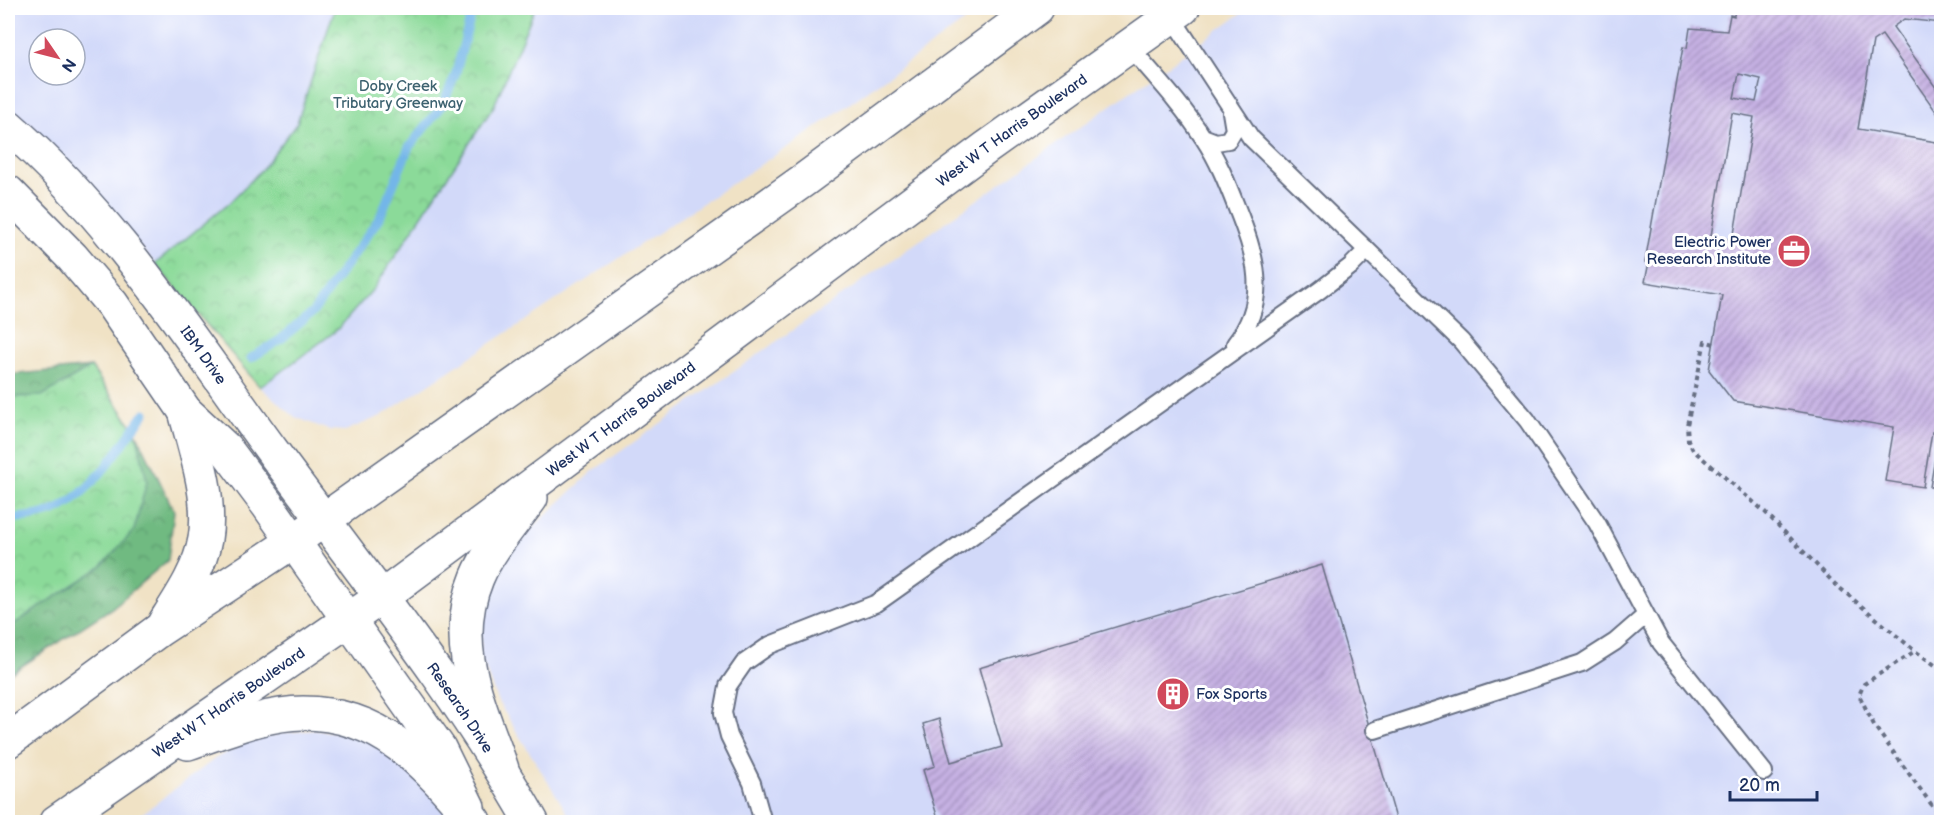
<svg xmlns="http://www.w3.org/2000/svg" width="1949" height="830" font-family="'Balsamiq Sans',sans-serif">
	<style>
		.built { fill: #d2d9f9; fill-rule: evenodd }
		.forest { fill: url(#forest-crowns); stroke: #467470; stroke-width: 1.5 }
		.park { fill: url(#park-crowns); stroke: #53847c; stroke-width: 1.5 }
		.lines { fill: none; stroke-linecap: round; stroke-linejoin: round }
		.stream { stroke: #73b6e8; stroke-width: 9 }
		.building { fill: url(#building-hatch); fill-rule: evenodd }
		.lane-casing { stroke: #666e82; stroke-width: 20 }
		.secondary-casing { stroke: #666e82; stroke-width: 36 }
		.primary-casing { stroke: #666e82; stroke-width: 36 }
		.path { stroke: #666e82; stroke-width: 4; stroke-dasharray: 4.5 4.5; stroke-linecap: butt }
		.lane { stroke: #fff; stroke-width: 16 }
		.secondary { stroke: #fff; stroke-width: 33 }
		.primary { stroke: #fff; stroke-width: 33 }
		.labels { text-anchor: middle; stroke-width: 6; stroke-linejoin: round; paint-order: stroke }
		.park-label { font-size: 15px; fill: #3d6270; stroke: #fff }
		.street-label { font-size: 15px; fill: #1b2f5e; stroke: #fff }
		.poi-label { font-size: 15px; fill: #1b2f5e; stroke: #fff; text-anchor: end }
	</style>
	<defs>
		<pattern id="forest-crowns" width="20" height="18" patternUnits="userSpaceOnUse" patternTransform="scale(1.5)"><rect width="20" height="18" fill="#70ba81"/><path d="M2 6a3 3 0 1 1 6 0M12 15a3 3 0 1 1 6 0" fill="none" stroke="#5b986d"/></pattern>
		<pattern id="park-crowns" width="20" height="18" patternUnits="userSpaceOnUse" patternTransform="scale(1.5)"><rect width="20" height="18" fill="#8bda99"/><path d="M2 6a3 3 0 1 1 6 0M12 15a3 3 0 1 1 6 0" fill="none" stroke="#77bb86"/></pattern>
		<pattern id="building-hatch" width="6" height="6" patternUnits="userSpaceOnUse" patternTransform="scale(1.5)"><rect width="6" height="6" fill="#c6b1e3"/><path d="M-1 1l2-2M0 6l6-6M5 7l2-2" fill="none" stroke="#a090bb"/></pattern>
	</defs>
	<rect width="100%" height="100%" fill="#fff"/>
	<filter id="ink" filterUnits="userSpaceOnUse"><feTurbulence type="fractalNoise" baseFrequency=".0167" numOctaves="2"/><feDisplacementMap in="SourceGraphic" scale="12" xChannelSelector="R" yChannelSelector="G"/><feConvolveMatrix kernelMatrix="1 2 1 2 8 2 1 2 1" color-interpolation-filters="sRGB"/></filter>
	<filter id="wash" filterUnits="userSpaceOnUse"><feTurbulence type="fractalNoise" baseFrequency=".008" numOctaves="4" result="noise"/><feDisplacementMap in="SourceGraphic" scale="24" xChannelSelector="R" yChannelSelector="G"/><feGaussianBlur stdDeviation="1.35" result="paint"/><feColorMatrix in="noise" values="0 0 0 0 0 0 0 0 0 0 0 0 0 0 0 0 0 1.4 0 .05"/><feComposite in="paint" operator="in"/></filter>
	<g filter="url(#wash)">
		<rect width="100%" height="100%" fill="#f0e2c5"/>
		<!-- built -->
		<path class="built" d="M 8,8 L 335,8 L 297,123 L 263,168 L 229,203 L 155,264 L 53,149 L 8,107 ZM 39,39 L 75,39 L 75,75 L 39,75 Z
			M 535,8 L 983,8 L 810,132 L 381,416 L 345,431 L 329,430 L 295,417 L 260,387 L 337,330 L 494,106 Z
			M 1249,8 L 1941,8 L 1941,822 L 573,822 L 498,702 L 480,656 L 484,594 L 510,549 L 593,471 Z
			M 314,730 L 353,734 L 386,746 L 461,822 L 131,822 L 216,758 L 246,742 L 283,733 Z"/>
		<!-- forest -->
		<path class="forest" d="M 91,367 L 136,432 L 174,511 L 168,560 L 112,608 L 8,675 L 8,375 Z"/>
		<!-- park -->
		<path class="park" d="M 335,8 L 535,8 L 494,106 L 375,287 L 337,330 L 260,387 L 155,264 L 229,203 L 263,168 L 297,123 Z
			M 91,367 L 136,432 L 147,481 L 134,530 L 101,567 L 8,628 L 8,397 L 42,396 Z"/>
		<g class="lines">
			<!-- stream -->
			<path class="stream" d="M 251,358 L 280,340 L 313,312 L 380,217 L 409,147 L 442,106 L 455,76 L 473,8
				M 8,519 C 26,517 46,516 62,507 C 95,489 123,443 145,413"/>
		</g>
		<g id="blocks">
			<!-- building -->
			<path class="building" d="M 1735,8 L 1942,8 L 1942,23 L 1904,19 L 1893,27 L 1939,92 L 1942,90 L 1942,120 L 1882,35 L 1873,41 L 1858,129 L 1942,143 L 1942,434 L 1932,432 L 1923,487 L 1885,481 L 1894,427 L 1733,401 L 1709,370 L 1722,295 L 1645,282 L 1649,262 L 1645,262 L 1683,47 L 1687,48 L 1690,28 L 1727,31 L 1730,15 L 1734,16 ZM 1739,74 L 1761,79 L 1756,102 L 1734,98 ZM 1732,113 L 1754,117 L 1733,240 L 1711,236 Z
				M 1938,441 L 1942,442 L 1942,488 L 1930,487 Z
				M 1322,565 L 1397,822 L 939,822 L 923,770 L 935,766 L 923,724 L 939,719 L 951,762 L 1002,747 L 979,668 Z"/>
		</g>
	</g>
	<g filter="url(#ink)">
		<use href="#blocks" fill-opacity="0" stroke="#666e82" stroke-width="1.5"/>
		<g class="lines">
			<!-- lane casing -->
			<g class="lane-casing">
				<path id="lane" d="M 1171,16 L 1251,138 L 1367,250
					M 1129,46 C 1155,76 1183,106 1204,139 C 1218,160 1227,183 1236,206 C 1255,254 1271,298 1235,344
					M 1203,137 L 1216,142 L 1228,140 L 1234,130 L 1231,112
					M 1375,730 L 1582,663 L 1615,642 L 1646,615
					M 763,822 L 752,783 L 729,736 L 723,713 L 728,686 L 744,663 L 770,645 L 877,603 L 1320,290 L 1351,266 L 1367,250 L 1461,341 L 1527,420 L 1597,523 L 1661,643 L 1764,772"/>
			</g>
			<!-- secondary casing -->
			<g class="secondary-casing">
				<g id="secondary">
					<path id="s1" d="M 8,126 C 114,218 190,339 273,452 C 362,573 458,691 532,822"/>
					<path d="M 8,192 L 72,257 L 112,304 L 185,411 L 225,448 L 267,504 L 439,748 L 468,807"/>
				</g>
			</g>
			<!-- primary casing -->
			<g class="primary-casing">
				<g id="primary">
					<path d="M 165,622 C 181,597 200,569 205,539 C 212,498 195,450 185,411"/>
					<path d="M 8,741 L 159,630 L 294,541 L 804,180 L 1037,8"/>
					<path d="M 188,743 C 224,731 265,713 303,713 C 383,713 426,765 474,821"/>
					<path d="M 502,769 C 480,705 449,645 477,578 C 489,549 513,523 531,498"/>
					<path id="s2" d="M 56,822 L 383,596 L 986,148 L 1183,8"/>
				</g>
			</g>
			<!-- path -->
			<path class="path" d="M 1714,344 L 1705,341 L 1687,425 L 1688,440 L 1693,450 L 1765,512 L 1835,584 L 1915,651
				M 1942,670 L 1915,651 L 1864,684 L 1859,695 L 1875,727 L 1942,819"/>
			<!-- lane -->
			<use href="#lane" class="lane"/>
			<!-- secondary -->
			<use href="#secondary" class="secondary"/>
			<!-- primary -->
			<use href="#primary" class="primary"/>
		</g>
	</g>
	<!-- icons -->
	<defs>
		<g id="office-disc" transform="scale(1.725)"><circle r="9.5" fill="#d1495b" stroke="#fff"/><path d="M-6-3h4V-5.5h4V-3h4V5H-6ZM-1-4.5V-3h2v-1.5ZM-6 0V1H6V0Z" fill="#fff"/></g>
		<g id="building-disc" transform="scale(1.725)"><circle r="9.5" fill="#d1495b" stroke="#fff"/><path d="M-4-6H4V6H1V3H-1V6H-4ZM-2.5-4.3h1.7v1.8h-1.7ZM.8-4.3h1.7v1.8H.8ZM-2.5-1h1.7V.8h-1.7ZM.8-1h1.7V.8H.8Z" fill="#fff"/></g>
	</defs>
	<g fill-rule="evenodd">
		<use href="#office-disc" x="1794" y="251"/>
		<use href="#building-disc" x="1173" y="694"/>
	</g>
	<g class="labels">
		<!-- park labels -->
		<g class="park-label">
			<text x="398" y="91">Doby Creek<tspan x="398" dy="17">Tributary Greenway</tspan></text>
		</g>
		<!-- street labels -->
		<g class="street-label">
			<text dy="5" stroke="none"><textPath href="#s2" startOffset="1180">West W T Harris Boulevard</textPath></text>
			<text dy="5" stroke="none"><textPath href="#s1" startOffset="302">IBM Drive</textPath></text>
			<text dy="5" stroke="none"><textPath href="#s2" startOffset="694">West W T Harris Boulevard</textPath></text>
			<text dy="5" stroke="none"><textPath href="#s2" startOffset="210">West W T Harris Boulevard</textPath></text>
			<text dy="5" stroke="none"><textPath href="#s1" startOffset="738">Research Drive</textPath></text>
		</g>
		<!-- poi labels -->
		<g class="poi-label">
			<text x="1771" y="247">Electric Power<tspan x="1771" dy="17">Research Institute</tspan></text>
			<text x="1196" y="699" text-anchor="start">Fox Sports</text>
		</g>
	</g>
	<!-- margin -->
	<rect width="1949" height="830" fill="none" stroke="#fff" stroke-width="30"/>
	<!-- north arrow -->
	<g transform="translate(57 57) rotate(125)"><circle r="28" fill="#ffffff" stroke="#a4acbf" stroke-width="1.5"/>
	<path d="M0-4.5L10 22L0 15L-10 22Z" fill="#d1495b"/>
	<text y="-9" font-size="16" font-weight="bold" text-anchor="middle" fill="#1b2f5e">N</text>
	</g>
	<!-- scale -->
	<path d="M1730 791v9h87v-9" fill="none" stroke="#1b2f5e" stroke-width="3"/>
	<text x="1739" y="791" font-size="18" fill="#1b2f5e" stroke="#ffffff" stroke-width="4.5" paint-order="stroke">20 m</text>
</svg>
